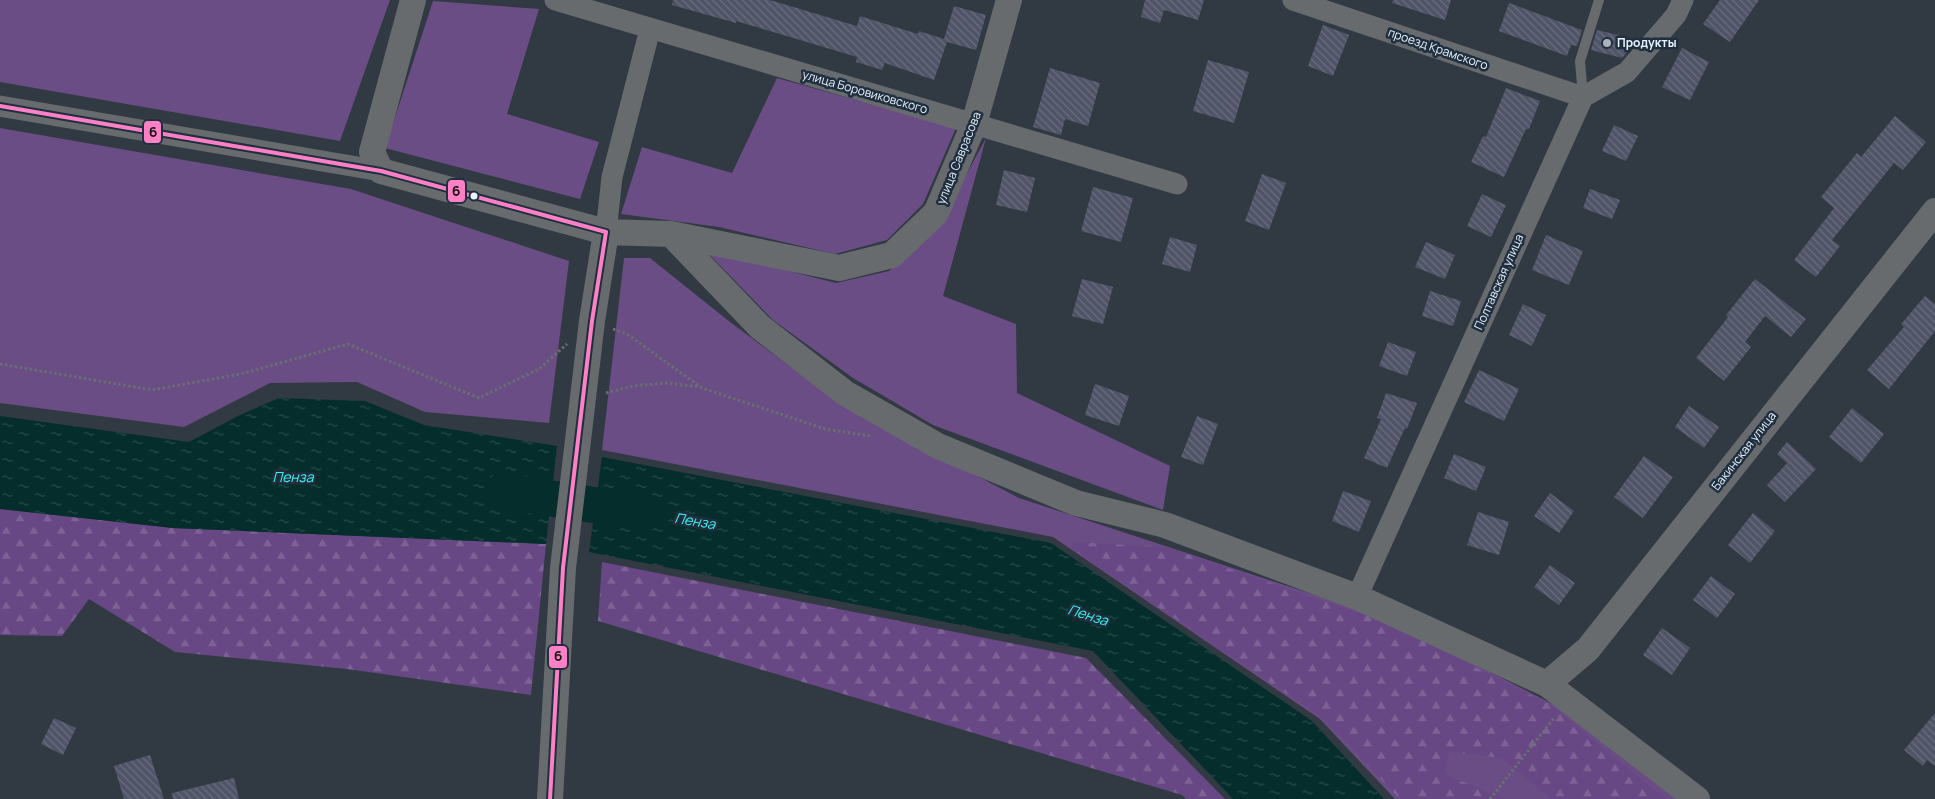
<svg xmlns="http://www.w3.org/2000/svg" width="1935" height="799" font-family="Manrope,sans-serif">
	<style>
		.grass { fill: #6b4d85 }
		.forest { fill: url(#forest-firs) }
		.water { fill: url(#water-ripples) }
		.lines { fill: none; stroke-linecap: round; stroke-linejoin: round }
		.river { stroke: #042d2c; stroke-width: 36 }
		.building { fill: url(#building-back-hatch) }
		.path { stroke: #696e72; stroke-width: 3; stroke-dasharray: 2.5 2.5; stroke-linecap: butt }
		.service { stroke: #676b6e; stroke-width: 10 }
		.minor { stroke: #676b6e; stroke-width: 21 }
		.tertiary { stroke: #676b6e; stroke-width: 26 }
		.bus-1-casing { stroke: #202f3f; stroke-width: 8 }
		.bus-1 { stroke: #ff80c5; stroke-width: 4 }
		.poi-dot { fill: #a9b2bc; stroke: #202f3f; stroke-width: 2 }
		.bus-dot { fill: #e9f3fd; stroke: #202f3f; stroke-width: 2 }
		.labels { text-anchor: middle; stroke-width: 5; stroke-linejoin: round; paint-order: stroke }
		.poi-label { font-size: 12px; font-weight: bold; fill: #e9f3fd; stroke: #202f3f; text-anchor: start }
		.street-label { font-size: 12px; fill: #e9f3fd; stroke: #202f3f }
		.water-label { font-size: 14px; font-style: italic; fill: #33f6ed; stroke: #202f3f }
		.line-badge { stroke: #202f3f; stroke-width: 2 }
		.pale-badge-label { font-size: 14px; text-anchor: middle; font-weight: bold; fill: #111 }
	</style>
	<defs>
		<pattern id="forest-firs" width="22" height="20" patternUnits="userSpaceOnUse" patternTransform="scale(1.25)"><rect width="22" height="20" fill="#674784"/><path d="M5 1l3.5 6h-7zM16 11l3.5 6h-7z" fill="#7d6296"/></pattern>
		<pattern id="water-ripples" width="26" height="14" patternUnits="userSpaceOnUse" patternTransform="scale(1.25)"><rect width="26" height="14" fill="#042d2c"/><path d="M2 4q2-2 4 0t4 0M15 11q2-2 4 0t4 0" fill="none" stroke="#294c4c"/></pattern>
		<pattern id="building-back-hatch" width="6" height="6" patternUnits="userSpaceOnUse" patternTransform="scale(1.25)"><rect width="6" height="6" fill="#505467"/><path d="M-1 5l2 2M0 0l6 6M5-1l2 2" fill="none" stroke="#696d7e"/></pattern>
	</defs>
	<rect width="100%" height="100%" fill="#313942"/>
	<!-- grass -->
	<path class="grass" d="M 0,0 L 390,0 L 340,141 L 0,82 Z
		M 433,1 L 539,9 L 507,114 L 599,142 L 580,199 L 385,148 Z
		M 777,78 L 956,128 L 923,204 L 887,240 L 835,254 L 719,227 L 621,214 L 642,147 L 732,173 Z
		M 0,128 L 351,189 L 569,261 L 549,423 L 425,412 L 357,382 L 270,383 L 184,427 L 0,403 Z
		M 986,138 L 943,296 L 1016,324 L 1017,393 L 1170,466 L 1163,510 L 933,425 L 853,378 L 773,320 L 705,250 L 836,283 L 889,271 L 942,220 Z
		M 624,258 L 650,258 L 730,322 L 839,403 L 1019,498 L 1382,617 L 1572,714 L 1677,799 L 1395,799 L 1320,719 L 1053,537 L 602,450 Z"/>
	<!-- forest -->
	<path class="forest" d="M 0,509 L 173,528 L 546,544 L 531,695 L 347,669 L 175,652 L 89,599 L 62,636 L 0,635 Z
		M 1073,542 L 1166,547 L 1383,621 L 1549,704 L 1666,799 L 1551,799 L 1502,758 L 1449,752 L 1446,775 L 1506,799 L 1400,799 L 1321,717 L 1071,548 Z
		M 602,562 L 1086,658 L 1225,799 L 1186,799 L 1182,795 L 598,621 Z"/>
	<!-- water -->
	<path class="water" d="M 279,398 L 365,401 L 424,425 L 557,446 L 546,544 L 173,528 L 0,509 L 0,416 L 189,442 L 238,416 Z
		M 602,457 L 1051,543 L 1312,721 L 1384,799 L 1233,799 L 1093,651 L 589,552 Z"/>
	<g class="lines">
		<!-- river -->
		<path class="river" d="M 503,491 L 645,513"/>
	</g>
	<!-- building -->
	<path class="building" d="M 673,0 L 770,0 L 857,26 L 860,16 L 918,34 L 919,31 L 944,39 L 954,6 L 986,15 L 976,50 L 947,42 L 934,80 L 885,63 L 882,70 L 856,62 L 857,57 L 736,21 L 736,23 L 672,5 Z
		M 1145,0 L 1204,0 L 1198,20 L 1164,10 L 1160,23 L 1141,17 Z
		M 1393,0 L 1451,0 L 1445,20 L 1392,3 Z
		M 1720,0 L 1759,0 L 1730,42 L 1703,24 Z
		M 1509,3 L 1582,30 L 1577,46 L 1571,45 L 1567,56 L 1499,31 Z
		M 1323,25 L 1349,35 L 1333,76 L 1308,66 Z
		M 1597,30 L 1622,36 L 1620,44 L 1631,48 L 1622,58 L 1591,50 Z
		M 1682,48 L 1709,62 L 1690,100 L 1662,87 Z
		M 1208,60 L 1249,72 L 1234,123 L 1193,111 Z
		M 1050,68 L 1100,83 L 1088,126 L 1065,119 L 1061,135 L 1033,127 Z
		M 1506,88 L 1540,101 L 1529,129 L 1526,129 L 1504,177 L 1471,162 L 1483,136 L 1486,137 Z
		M 1895,116 L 1926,142 L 1903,170 L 1894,163 L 1832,240 L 1840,246 L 1816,277 L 1794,260 L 1834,208 L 1821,197 L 1857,153 L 1861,157 Z
		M 1614,125 L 1638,136 L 1626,161 L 1602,151 Z
		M 1004,170 L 1035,178 L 1027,212 L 996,205 Z
		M 1262,174 L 1286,183 L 1269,230 L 1245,221 Z
		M 1093,187 L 1133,198 L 1121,242 L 1081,231 Z
		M 1590,189 L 1620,200 L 1612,219 L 1583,208 Z
		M 1482,194 L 1506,205 L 1491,237 L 1467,226 Z
		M 1546,235 L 1583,251 L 1569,285 L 1532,270 Z
		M 1170,237 L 1197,245 L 1190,272 L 1162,264 Z
		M 1426,242 L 1455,255 L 1445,279 L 1415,267 Z
		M 1082,279 L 1113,287 L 1103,324 L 1072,316 Z
		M 1755,279 L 1806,319 L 1791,337 L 1765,316 L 1745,342 L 1751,347 L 1724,381 L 1696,358 L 1728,317 L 1726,315 Z
		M 1430,291 L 1461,301 L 1453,326 L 1422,316 Z
		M 1925,296 L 1935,304 L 1935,331 L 1889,389 L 1867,370 L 1904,327 L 1901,324 Z
		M 1523,304 L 1546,315 L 1532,346 L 1509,335 Z
		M 1388,342 L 1416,352 L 1407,376 L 1379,366 Z
		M 1479,370 L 1519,389 L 1504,421 L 1464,402 Z
		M 1095,384 L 1129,396 L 1119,426 L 1085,415 Z
		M 1386,393 L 1417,403 L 1407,429 L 1405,428 L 1387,468 L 1364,458 L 1381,419 L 1377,418 Z
		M 1689,406 L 1719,427 L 1704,448 L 1675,427 Z
		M 1852,408 L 1884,434 L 1861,463 L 1829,437 Z
		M 1197,416 L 1218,424 L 1203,465 L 1181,457 Z
		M 1787,442 L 1816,469 L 1785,502 L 1767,485 L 1787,463 L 1777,454 Z
		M 1454,454 L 1486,467 L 1476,491 L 1444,478 Z
		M 1644,456 L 1673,477 L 1643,518 L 1614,497 Z
		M 1343,491 L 1371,501 L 1359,532 L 1332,521 Z
		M 1550,493 L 1574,511 L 1559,533 L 1534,516 Z
		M 1478,512 L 1509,522 L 1499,555 L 1467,545 Z
		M 1753,513 L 1775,531 L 1750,563 L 1728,545 Z
		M 1550,565 L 1575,583 L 1559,605 L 1534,587 Z
		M 1711,576 L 1735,594 L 1717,618 L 1693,600 Z
		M 1662,628 L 1690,648 L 1672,675 L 1643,655 Z
		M 1935,713 L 1935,766 L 1927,760 L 1923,766 L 1904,750 Z
		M 54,718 L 76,728 L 63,755 L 41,744 Z
		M 150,755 L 164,799 L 124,799 L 114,766 Z
		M 234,778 L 239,799 L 173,799 L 172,793 Z"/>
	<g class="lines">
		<!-- path -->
		<path class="path" d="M 613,329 L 627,334 L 702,388 L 825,429 L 871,436
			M 0,364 L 152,390 L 241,374 L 348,344 L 479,398 L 539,369 L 567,344
			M 606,393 L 633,386 L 665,383 L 701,387
			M 1490,799 L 1554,718"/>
		<!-- service -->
		<path class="service" d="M 1583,97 L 1580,61 L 1599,0"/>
		<!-- minor -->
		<path class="minor" d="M 555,0 L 1177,184
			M 1293,0 L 1583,97
			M 0,106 L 381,171
			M 606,232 L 612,177 L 650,29
			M 1357,597 L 1583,97 L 1627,72 L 1676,15 L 1683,0"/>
		<!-- tertiary -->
		<path class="tertiary" d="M 413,0 L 372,152 L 381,171 L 606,232 L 671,234 L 760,327 L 845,393 L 938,446 L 1076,503 L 1165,525 L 1357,597 L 1547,684 L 1697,799
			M 671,234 L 839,268 L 892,255 L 936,213 L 974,124 L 1009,0
			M 1547,684 L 1588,649 L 1935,211
			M 550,799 L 563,568 L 592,321 L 606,232"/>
		<!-- bus-1 casing -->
		<g class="bus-1-casing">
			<path id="bus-1" d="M 0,106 L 381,171 L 606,232
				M 550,799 L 563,568 L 592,321 L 606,232"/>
		</g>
		<!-- bus-1 -->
		<use href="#bus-1" class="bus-1"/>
	</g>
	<!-- markers -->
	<circle class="poi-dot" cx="1607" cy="43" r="5"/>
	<circle class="bus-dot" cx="474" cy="196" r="4.5"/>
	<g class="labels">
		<!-- poi labels -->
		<g class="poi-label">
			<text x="1617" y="47">Продукты</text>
		</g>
		<!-- street labels -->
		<g class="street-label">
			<text transform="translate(1438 49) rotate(19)" y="4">проезд Крамского</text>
			<text transform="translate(865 92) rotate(16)" y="4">улица Боровиковского</text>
			<text transform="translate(959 158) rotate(-68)" y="4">улица Саврасова</text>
			<text transform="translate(1499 282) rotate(-66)" y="4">Полтавская улица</text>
			<text transform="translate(1744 451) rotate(-52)" y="4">Бакинская улица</text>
		</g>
		<!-- water labels -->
		<g class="water-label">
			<text x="293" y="482">Пенза</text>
			<text transform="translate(695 521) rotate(9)" y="5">Пенза</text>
			<text transform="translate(1088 615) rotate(17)" y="5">Пенза</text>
		</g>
	</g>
	<g class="line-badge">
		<rect x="143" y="120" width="19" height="24" rx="5" fill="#ff80c5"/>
		<rect x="447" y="179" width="19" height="24" rx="5" fill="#ff80c5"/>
		<rect x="548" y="645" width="20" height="24" rx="5" fill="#ff80c5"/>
	</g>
	<g class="pale-badge-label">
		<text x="153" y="137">6</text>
		<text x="456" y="196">6</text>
		<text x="558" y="661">6</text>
	</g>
</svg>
